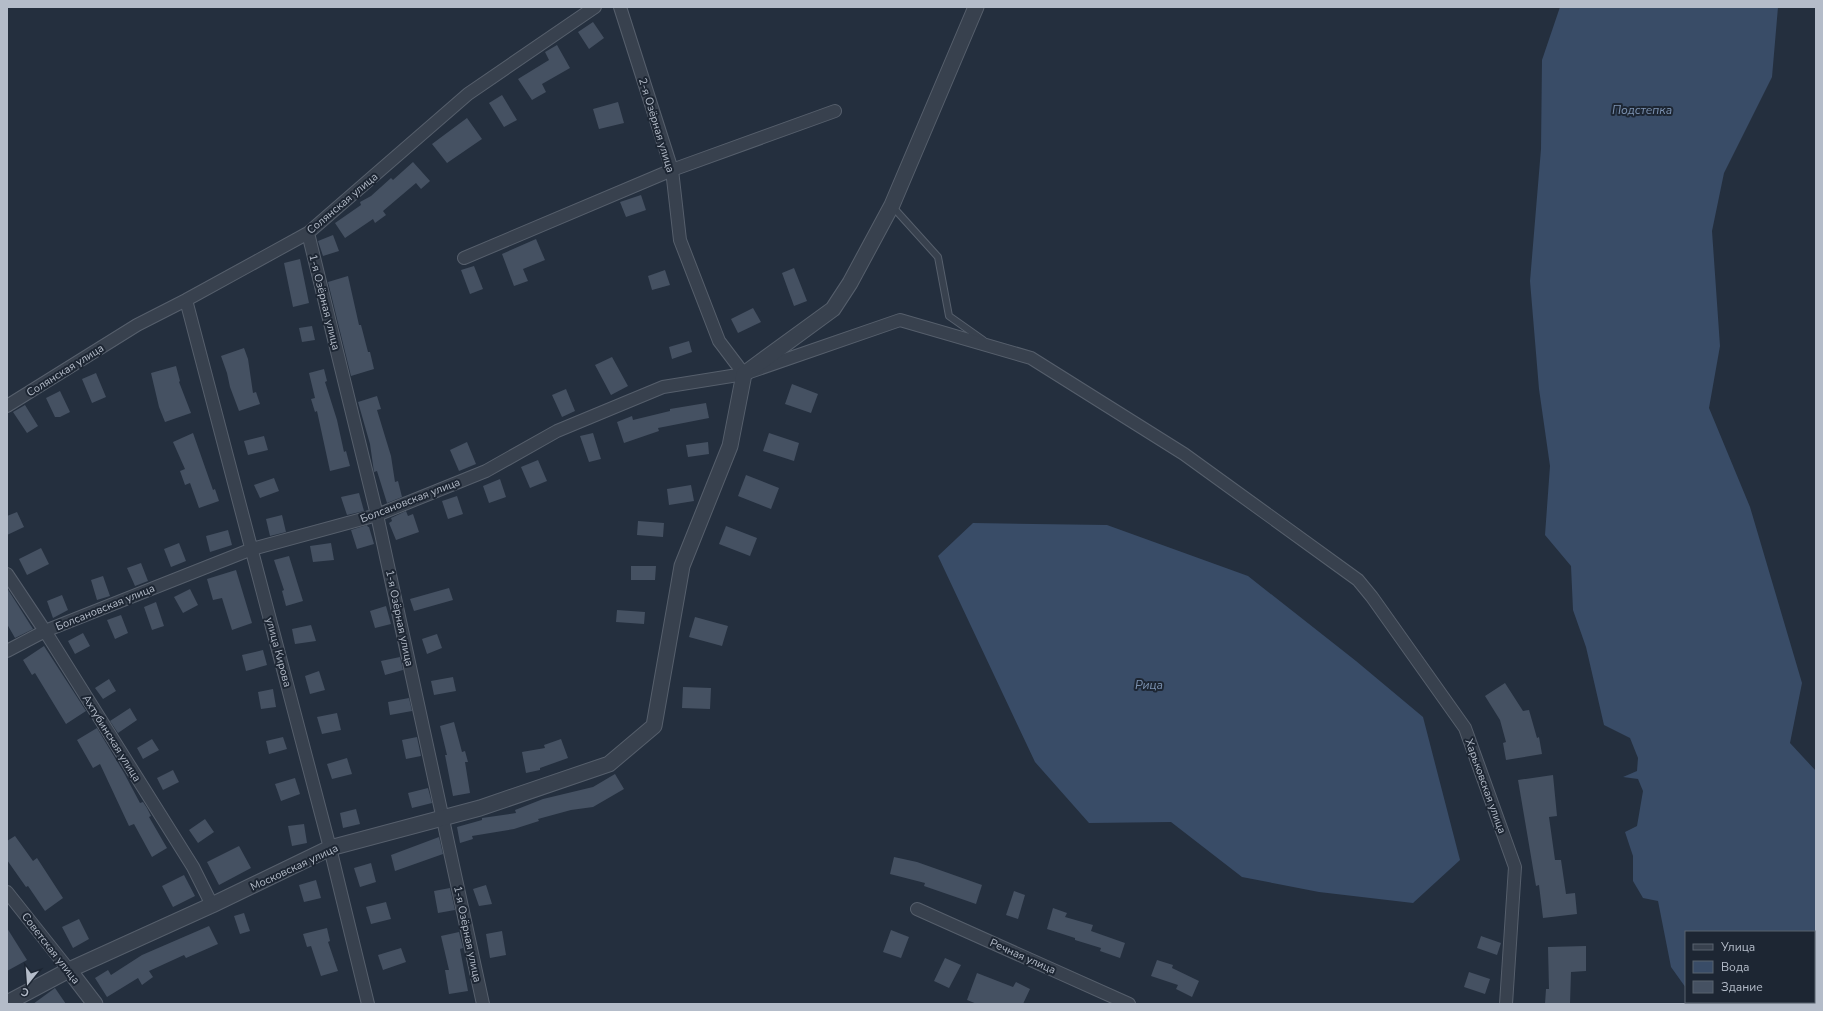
<svg xmlns="http://www.w3.org/2000/svg" width="1823" height="1011" font-family="'Nunito Sans',sans-serif">
	<style>
		.water { fill: #394c67 }
		.building { fill: #455162 }
		.lines { fill: none; stroke-linecap: round; stroke-linejoin: round }
		.service-casing { stroke: #565f6c; stroke-width: 8 }
		.minor-casing { stroke: #565f6c; stroke-width: 14 }
		.tertiary-casing { stroke: #565f6c; stroke-width: 17 }
		.service { stroke: #38414e; stroke-width: 6 }
		.minor { stroke: #38414e; stroke-width: 12 }
		.tertiary { stroke: #38414e; stroke-width: 15 }
		.labels { text-anchor: middle; stroke-width: 4; stroke-linejoin: round; paint-order: stroke }
		.street-label { font-size: 11px; fill: #b4bcc9; stroke: #1d2633 }
		.water-label { font-size: 12px; font-style: italic; fill: #7c92b1; stroke: #1d2633 }
	</style>
	<rect width="100%" height="100%" fill="#242f3e"/>
	<!-- water -->
	<path class="water" d="M 1560,7 L 1778,7 L 1772,77 L 1724,173 L 1712,231 L 1720,346 L 1709,408 L 1750,507 L 1802,683 L 1790,743 L 1816,771 L 1816,1004 L 1697,1004 L 1696,1002 L 1814,1002 L 1814,932 L 1686,932 L 1686,988 L 1671,967 L 1658,901 L 1643,898 L 1633,881 L 1633,856 L 1625,832 L 1637,826 L 1643,791 L 1638,779 L 1623,777 L 1637,771 L 1638,758 L 1630,738 L 1604,725 L 1586,647 L 1573,610 L 1571,566 L 1545,535 L 1550,466 L 1539,389 L 1530,281 L 1541,149 L 1542,60 Z
		M 973,523 L 1107,525 L 1248,576 L 1356,661 L 1423,717 L 1460,860 L 1413,903 L 1319,892 L 1242,877 L 1171,822 L 1089,823 L 1035,762 L 938,556 Z"/>
	<!-- building -->
	<path class="building" d="M 593,22 L 604,38 L 589,49 L 578,32 Z
		M 557,45 L 570,68 L 542,84 L 546,92 L 532,100 L 518,79 L 549,60 L 545,52 Z
		M 502,95 L 517,120 L 504,127 L 489,103 Z
		M 618,102 L 624,123 L 599,129 L 593,109 Z
		M 467,118 L 482,139 L 447,163 L 432,144 Z
		M 413,162 L 430,181 L 421,189 L 416,183 L 383,211 L 386,215 L 375,223 L 373,219 L 345,238 L 335,223 L 361,205 L 360,202 L 371,196 L 391,178 L 393,180 Z
		M 641,195 L 646,210 L 626,217 L 620,202 Z
		M 333,235 L 339,251 L 323,256 L 318,241 Z
		M 536,239 L 545,260 L 523,269 L 528,281 L 514,286 L 502,254 Z
		M 300,259 L 309,303 L 293,307 L 284,263 Z
		M 474,266 L 483,289 L 470,294 L 461,270 Z
		M 794,268 L 807,301 L 794,306 L 782,273 Z
		M 665,270 L 670,285 L 652,290 L 648,276 Z
		M 348,276 L 359,325 L 361,325 L 368,352 L 370,352 L 374,369 L 351,376 L 328,282 Z
		M 753,308 L 761,322 L 738,333 L 731,319 Z
		M 312,326 L 315,340 L 302,342 L 299,328 Z
		M 689,341 L 692,352 L 672,359 L 669,347 Z
		M 244,348 L 248,359 L 253,393 L 256,392 L 260,404 L 239,411 L 230,387 L 227,373 L 221,356 Z
		M 612,357 L 628,386 L 611,395 L 595,365 Z
		M 176,366 L 180,381 L 179,382 L 191,413 L 165,422 L 159,407 L 151,373 Z
		M 324,369 L 327,381 L 325,382 L 337,420 L 344,452 L 346,451 L 350,466 L 330,471 L 317,411 L 315,412 L 311,399 L 315,398 L 309,373 Z
		M 96,373 L 106,397 L 92,403 L 82,379 Z
		M 792,384 L 818,394 L 811,413 L 785,404 Z
		M 566,389 L 575,411 L 562,417 L 552,395 Z
		M 60,391 L 70,412 L 60,417 L 55,417 L 46,398 Z
		M 377,396 L 381,409 L 377,410 L 391,456 L 395,482 L 398,481 L 402,497 L 387,503 L 377,471 L 374,472 L 370,444 L 358,402 Z
		M 706,403 L 709,418 L 658,428 L 659,431 L 624,443 L 617,422 L 632,416 L 633,420 L 670,411 L 670,409 Z
		M 25,405 L 38,426 L 27,433 L 13,412 Z
		M 193,433 L 213,490 L 215,489 L 219,501 L 199,508 L 190,483 L 185,485 L 180,471 L 185,469 L 173,442 Z
		M 593,433 L 601,459 L 589,462 L 580,436 Z
		M 769,433 L 799,443 L 794,461 L 763,451 Z
		M 264,436 L 268,450 L 248,455 L 244,441 Z
		M 467,442 L 476,464 L 459,471 L 450,450 Z
		M 708,442 L 709,454 L 688,457 L 686,445 Z
		M 538,460 L 547,481 L 530,488 L 521,467 Z
		M 746,475 L 779,488 L 771,509 L 738,496 Z
		M 274,478 L 279,491 L 260,498 L 254,485 Z
		M 500,479 L 506,497 L 489,503 L 483,486 Z
		M 691,485 L 694,501 L 669,505 L 667,489 Z
		M 359,493 L 364,511 L 347,515 L 341,497 Z
		M 457,496 L 463,514 L 448,519 L 442,501 Z
		M 406,511 L 408,516 L 413,514 L 419,532 L 396,540 L 389,523 L 392,521 L 391,518 Z
		M 17,512 L 24,527 L 7,535 L 7,516 Z
		M 282,515 L 286,532 L 270,536 L 266,519 Z
		M 638,521 L 664,523 L 663,537 L 637,535 Z
		M 367,525 L 368,527 L 369,527 L 374,544 L 357,549 L 351,530 Z
		M 726,526 L 757,538 L 750,556 L 719,544 Z
		M 228,530 L 232,545 L 210,552 L 206,536 Z
		M 179,543 L 186,561 L 171,567 L 164,549 Z
		M 331,543 L 334,560 L 313,562 L 310,546 Z
		M 41,548 L 49,564 L 27,575 L 19,559 Z
		M 289,556 L 303,601 L 286,606 L 282,591 L 284,590 L 274,560 Z
		M 141,563 L 148,581 L 135,586 L 127,568 Z
		M 631,566 L 656,566 L 655,580 L 631,580 Z
		M 236,570 L 252,623 L 232,630 L 222,598 L 213,600 L 207,579 Z
		M 103,576 L 110,596 L 97,600 L 91,580 Z
		M 7,588 L 33,629 L 15,638 L 7,624 Z
		M 449,588 L 453,600 L 414,611 L 410,599 Z
		M 190,589 L 198,605 L 183,613 L 174,597 Z
		M 62,595 L 68,610 L 53,618 L 47,601 Z
		M 156,602 L 164,626 L 152,630 L 144,607 Z
		M 386,606 L 391,624 L 375,628 L 370,611 Z
		M 617,610 L 645,612 L 644,624 L 616,622 Z
		M 121,615 L 128,633 L 115,639 L 107,620 Z
		M 695,617 L 728,626 L 722,646 L 689,637 Z
		M 311,625 L 316,641 L 295,644 L 292,629 Z
		M 83,633 L 90,646 L 75,654 L 68,641 Z
		M 437,634 L 442,648 L 427,654 L 422,639 Z
		M 44,646 L 86,711 L 66,724 L 35,673 L 32,675 L 23,660 Z
		M 263,650 L 267,665 L 246,671 L 242,655 Z
		M 400,657 L 403,670 L 385,675 L 381,661 Z
		M 319,671 L 325,690 L 310,694 L 305,676 Z
		M 453,677 L 456,691 L 434,695 L 431,681 Z
		M 109,679 L 116,691 L 103,699 L 95,688 Z
		M 1505,683 L 1523,711 L 1529,710 L 1537,738 L 1539,737 L 1542,754 L 1506,760 L 1503,743 L 1506,742 L 1500,720 L 1485,696 Z
		M 683,687 L 711,688 L 710,709 L 682,708 Z
		M 273,689 L 276,707 L 261,709 L 258,692 Z
		M 409,698 L 412,711 L 390,715 L 388,702 Z
		M 130,708 L 137,720 L 118,733 L 110,721 Z
		M 337,713 L 341,730 L 322,734 L 317,717 Z
		M 454,722 L 462,752 L 465,751 L 468,762 L 465,762 L 470,793 L 453,796 L 445,755 L 447,755 L 440,726 Z
		M 97,728 L 124,773 L 140,803 L 143,802 L 147,808 L 151,816 L 149,817 L 167,848 L 152,857 L 134,824 L 129,826 L 100,764 L 93,768 L 77,740 Z
		M 283,737 L 287,749 L 269,754 L 266,741 Z
		M 417,737 L 421,756 L 406,759 L 402,740 Z
		M 152,739 L 159,750 L 143,759 L 137,748 Z
		M 561,739 L 568,758 L 540,768 L 540,770 L 526,773 L 522,752 L 545,748 L 544,745 Z
		M 347,758 L 352,774 L 332,779 L 327,764 Z
		M 173,770 L 179,782 L 163,790 L 157,778 Z
		M 615,774 L 624,789 L 593,807 L 571,810 L 538,819 L 539,821 L 514,829 L 472,836 L 473,839 L 460,843 L 457,827 L 482,820 L 482,818 L 516,813 L 515,810 L 543,799 L 593,787 Z
		M 1553,775 L 1557,816 L 1549,817 L 1555,860 L 1561,860 L 1566,894 L 1575,893 L 1577,914 L 1543,918 L 1539,885 L 1536,886 L 1518,780 Z
		M 295,778 L 300,794 L 281,801 L 275,784 Z
		M 428,788 L 432,803 L 412,808 L 408,793 Z
		M 356,809 L 360,824 L 343,828 L 340,813 Z
		M 205,819 L 214,832 L 198,843 L 189,830 Z
		M 304,824 L 307,843 L 292,846 L 288,826 Z
		M 15,836 L 33,861 L 37,858 L 63,898 L 45,911 L 28,886 L 26,887 L 7,860 L 7,841 Z
		M 439,837 L 443,854 L 395,871 L 391,855 Z
		M 239,846 L 251,868 L 219,885 L 207,862 Z
		M 894,857 L 917,862 L 982,885 L 976,904 L 924,886 L 925,883 L 890,874 Z
		M 371,863 L 376,882 L 360,887 L 354,868 Z
		M 184,875 L 195,896 L 173,907 L 162,886 Z
		M 316,880 L 321,898 L 304,902 L 299,885 Z
		M 486,885 L 492,904 L 479,906 L 473,889 Z
		M 450,888 L 455,910 L 438,913 L 434,891 Z
		M 1014,891 L 1025,895 L 1018,919 L 1006,915 Z
		M 386,902 L 391,919 L 371,924 L 366,907 Z
		M 1053,908 L 1067,913 L 1065,917 L 1093,925 L 1091,931 L 1125,943 L 1120,958 L 1100,951 L 1101,948 L 1075,940 L 1075,938 L 1047,929 Z
		M 244,913 L 250,931 L 240,934 L 234,916 Z
		M 79,919 L 89,939 L 73,948 L 62,927 Z
		M 209,926 L 218,944 L 186,958 L 184,955 L 149,971 L 153,977 L 142,985 L 138,978 L 107,997 L 95,978 L 108,970 L 111,975 L 142,955 Z
		M 7,928 L 27,960 L 7,971 Z
		M 327,928 L 330,941 L 328,942 L 338,971 L 321,976 L 311,946 L 307,947 L 303,934 Z
		M 891,930 L 909,937 L 901,958 L 883,952 Z
		M 502,931 L 506,955 L 490,958 L 486,934 Z
		M 459,932 L 463,948 L 460,949 L 468,991 L 449,994 L 445,970 L 449,970 L 441,936 Z
		M 1481,936 L 1501,943 L 1497,955 L 1477,948 Z
		M 1586,946 L 1586,971 L 1571,972 L 1570,1004 L 1545,1004 L 1546,989 L 1549,989 L 1548,947 Z
		M 401,948 L 406,962 L 383,970 L 378,955 Z
		M 945,958 L 961,965 L 949,988 L 934,981 Z
		M 1157,960 L 1173,965 L 1172,968 L 1199,981 L 1192,997 L 1176,989 L 1178,985 L 1151,976 Z
		M 1469,972 L 1490,979 L 1485,994 L 1464,987 Z
		M 977,973 L 1013,987 L 1016,982 L 1030,989 L 1023,1004 L 977,1004 L 967,1000 Z
		M 55,988 L 66,1004 L 33,1004 Z"/>
	<g class="lines">
		<!-- service casing -->
		<g class="service-casing">
			<path id="service" d="M 892,206 L 938,257 L 949,316 L 983,340"/>
		</g>
		<!-- minor casing -->
		<g class="minor-casing">
			<path id="minor" d="M 620,7 L 672,170 L 680,240 L 719,341 L 744,374
				M 308,233 L 377,515 L 483,1004
				M 464,258 L 672,170 L 835,111
				M 186,300 L 330,848 L 368,1004
				M 7,406 L 137,325 L 186,300 L 308,233 L 468,94 L 595,7
				M 7,574 L 45,631 L 193,867 L 212,905
				M 7,651 L 45,631 L 252,549 L 377,515 L 486,471 L 557,431 L 663,387 L 744,374 L 900,320 L 1031,358 L 1184,454 L 1358,580 L 1372,597 L 1465,728 L 1515,867 L 1506,1004
				M 7,892 L 69,970
				M 917,909 L 1129,1004"/>
		</g>
		<!-- tertiary casing -->
		<g class="tertiary-casing">
			<path id="tertiary" d="M 69,970 L 95,1004
				M 7,1003 L 69,970 L 212,905 L 330,848 L 480,808 L 609,764 L 654,726 L 682,566 L 730,446 L 744,374 L 833,309 L 850,283 L 892,205 L 976,7"/>
		</g>
		<!-- service -->
		<use href="#service" class="service"/>
		<!-- minor -->
		<use href="#minor" class="minor"/>
		<!-- tertiary -->
		<use href="#tertiary" class="tertiary"/>
	</g>
	<g class="labels">
		<!-- street labels -->
		<g class="street-label">
			<text transform="translate(657 125) rotate(73)" y="4">2-я Озёрная улица</text>
			<text transform="translate(342 203) rotate(-40)" y="4">Солянская улица</text>
			<text transform="translate(325 302) rotate(76)" y="4">1-я Озёрная улица</text>
			<text transform="translate(65 370) rotate(-32)" y="4">Солянская улица</text>
			<text transform="translate(410 500) rotate(-21)" y="4">Болсановская улица</text>
			<text transform="translate(105 607) rotate(-22)" y="4">Болсановская улица</text>
			<text transform="translate(400 618) rotate(78)" y="4">1-я Озёрная улица</text>
			<text transform="translate(279 652) rotate(75)" y="4">улица Кирова</text>
			<text transform="translate(112 738) rotate(58)" y="4">Ахтубинская улица</text>
			<text transform="translate(1486 786) rotate(70)" y="4">Харьковская улица</text>
			<text transform="translate(294 867) rotate(-25)" y="4">Московская улица</text>
			<text transform="translate(468 934) rotate(78)" y="4">1-я Озёрная улица</text>
			<text transform="translate(51 948) rotate(52)" y="4">Советская улица</text>
			<text transform="translate(1023 956) rotate(24)" y="4">Речная улица</text>
		</g>
		<!-- water labels -->
		<g class="water-label">
			<text x="1642" y="114">Подстепка</text>
			<text x="1149" y="689">Рица</text>
		</g>
	</g>
	<!-- border -->
	<rect width="1823" height="1011" fill="none" stroke="#b4bcc9" stroke-width="16"/>
	<!-- legend -->
	<rect x="1685" y="931" width="130" height="72" fill="#1d2633" stroke="#59626f"/>
	<rect x="1693" y="944" width="20" height="6" fill="#38414e" stroke="#59626f"/>
	<text x="1721" y="951" font-size="12" fill="#b4bcc9">Улица</text>
	<rect x="1693" y="961" width="20" height="12" fill="#394c67" stroke="#59626f"/>
	<text x="1721" y="971" font-size="12" fill="#b4bcc9">Вода</text>
	<rect x="1693" y="981" width="20" height="12" fill="#455162" stroke="#59626f"/>
	<text x="1721" y="991" font-size="12" fill="#b4bcc9">Здание</text>
	<!-- north arrow -->
	<g transform="translate(28 983) rotate(197)" stroke="#1d2633" stroke-width="3" paint-order="stroke">
	<path d="M0-3L7 15L0 10L-7 15Z" fill="#b4bcc9"/>
	<text y="-6" font-size="11" font-weight="bold" text-anchor="middle" fill="#b4bcc9">С</text>
	</g>
</svg>
